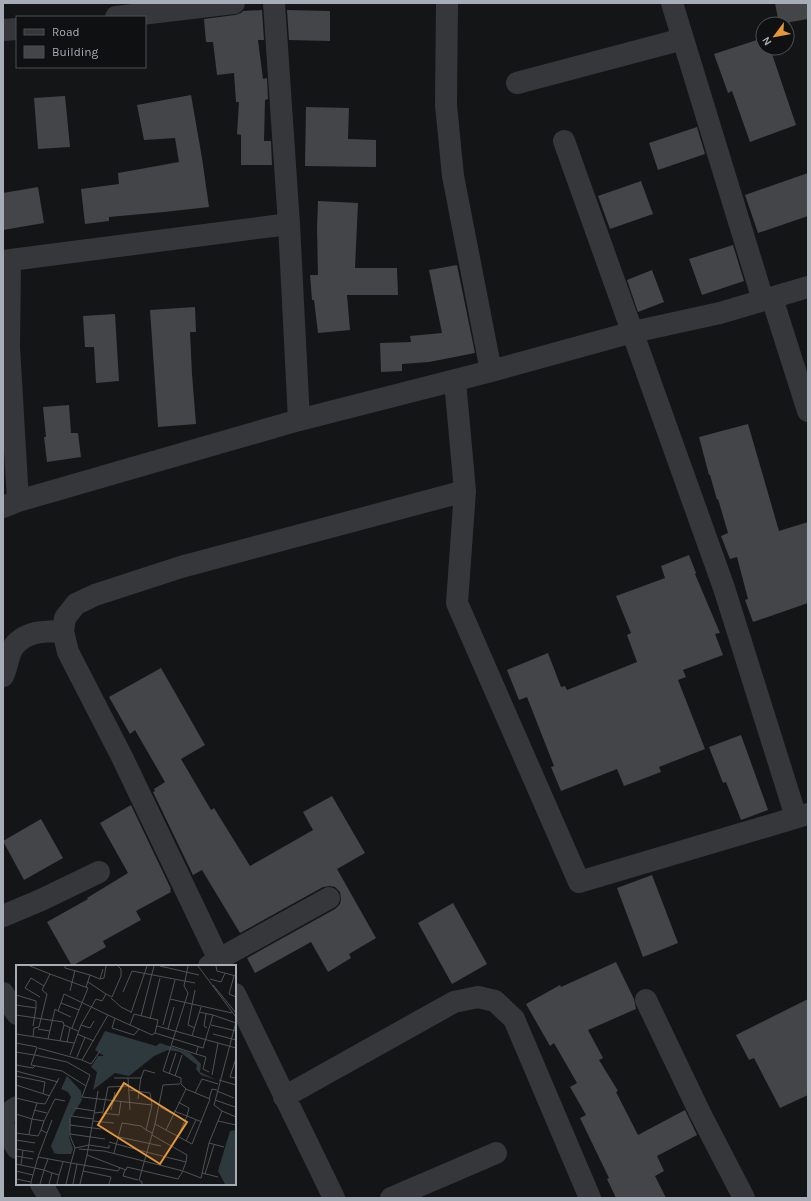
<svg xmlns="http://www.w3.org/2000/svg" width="811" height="1201" font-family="Karla,sans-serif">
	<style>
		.building { fill: #434549 }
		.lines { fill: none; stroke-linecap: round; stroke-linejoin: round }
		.minor { stroke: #36373b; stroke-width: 22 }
		.inset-road { fill: none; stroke: #4f5256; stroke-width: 1 }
		.view { fill: #e7973b; fill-opacity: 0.15; stroke: #e7973b; stroke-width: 2 }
		.inset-edge { fill: none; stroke: #a7adb6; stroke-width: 2 }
	</style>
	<rect width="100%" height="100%" fill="#141516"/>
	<!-- building -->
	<path class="building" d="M 775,3 L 808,3 L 808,19 L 779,24 Z
		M 262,10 L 264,40 L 258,40 L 263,79 L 267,78 L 268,99 L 265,100 L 264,141 L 271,141 L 272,165 L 241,165 L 241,135 L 237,134 L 239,102 L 236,102 L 234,73 L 217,75 L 213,42 L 206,42 L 204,19 L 235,15 L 241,13 L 243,11 Z
		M 287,10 L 330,11 L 330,41 L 289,40 Z
		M 763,38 L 763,48 L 770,48 L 796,125 L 750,142 L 732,91 L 728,93 L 714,54 Z
		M 191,95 L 202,158 L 209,207 L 164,212 L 109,217 L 109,221 L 85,224 L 81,189 L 119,184 L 118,173 L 179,162 L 175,138 L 144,140 L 137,105 Z
		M 65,96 L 70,147 L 38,149 L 34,98 Z
		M 306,107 L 349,108 L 348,139 L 376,140 L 376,167 L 305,166 Z
		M 697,127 L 705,154 L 658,170 L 649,143 Z
		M 808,173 L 808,216 L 758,233 L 745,195 Z
		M 641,181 L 653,214 L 610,229 L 598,196 Z
		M 38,187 L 44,223 L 3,230 L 3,193 Z
		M 318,201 L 358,203 L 355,268 L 397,268 L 398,295 L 347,295 L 350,330 L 318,333 L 314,300 L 312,300 L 310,275 L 318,275 L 317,228 Z
		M 733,245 L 744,281 L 702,295 L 689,259 Z
		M 457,265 L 475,353 L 429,362 L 402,364 L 402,371 L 381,372 L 380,343 L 411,342 L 410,336 L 442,333 L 429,270 Z
		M 652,270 L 664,302 L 638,312 L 627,280 Z
		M 195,307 L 196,332 L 190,332 L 192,374 L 196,424 L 158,427 L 150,310 Z
		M 115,314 L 119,381 L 96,383 L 94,347 L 85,347 L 83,316 Z
		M 69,405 L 71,433 L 78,433 L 81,457 L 47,462 L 44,437 L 46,437 L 43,407 Z
		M 748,424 L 779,531 L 808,522 L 808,603 L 753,622 L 745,600 L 748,599 L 737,557 L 730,559 L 721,536 L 728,533 L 718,499 L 717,500 L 710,475 L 709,475 L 699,437 Z
		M 689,555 L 696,573 L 695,574 L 720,633 L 715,634 L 723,655 L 683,670 L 686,677 L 678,680 L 705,749 L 659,767 L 661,772 L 624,786 L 617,769 L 561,791 L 551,767 L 554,766 L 527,697 L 519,700 L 507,670 L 548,653 L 561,687 L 565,686 L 567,690 L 637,662 L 627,635 L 631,633 L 616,596 L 665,578 L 661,566 Z
		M 161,668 L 205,745 L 181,759 L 211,810 L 214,808 L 250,866 L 313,830 L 303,812 L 332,796 L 365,853 L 337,869 L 376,938 L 349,954 L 351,958 L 328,972 L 311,942 L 255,973 L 247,958 L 335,909 L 340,904 L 341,899 L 340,892 L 335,887 L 330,886 L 323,887 L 240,933 L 202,870 L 193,875 L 153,792 L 155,791 L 154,789 L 165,782 L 135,730 L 130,734 L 109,697 Z
		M 741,735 L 768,810 L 741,820 L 726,782 L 723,783 L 709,747 Z
		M 131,805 L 171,889 L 170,890 L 171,892 L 136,911 L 141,920 L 103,941 L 106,947 L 72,966 L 47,922 L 88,899 L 87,898 L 128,873 L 100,823 Z
		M 41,819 L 63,858 L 24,880 L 3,841 Z
		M 652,875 L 678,943 L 643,957 L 617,888 Z
		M 453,903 L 487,964 L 452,984 L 418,923 Z
		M 616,962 L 634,999 L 636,1009 L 588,1030 L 603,1058 L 599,1060 L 618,1091 L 616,1092 L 638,1135 L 685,1110 L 697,1135 L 657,1156 L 664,1171 L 655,1176 L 666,1198 L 616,1198 L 607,1179 L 609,1178 L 580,1118 L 586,1115 L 570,1087 L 577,1083 L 554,1043 L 550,1046 L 526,1004 L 560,985 L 561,987 Z
		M 808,999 L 808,1095 L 780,1108 L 754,1058 L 749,1060 L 736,1035 Z"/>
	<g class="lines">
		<!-- minor -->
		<path class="minor" d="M 274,3 L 289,224
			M 447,3 L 446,105 L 453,176 L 491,371
			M 672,3 L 763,300
			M 116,17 L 234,3
			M 3,30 L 17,29
			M 517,83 L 683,39
			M 564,141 L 724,588 L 796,817
			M 3,261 L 289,224 L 299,420 L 491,371 L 633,332 L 720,313 L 808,287
			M 10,261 L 9,347 L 18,501
			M 772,298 L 808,411
			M 465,491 L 457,603 L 579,882 L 808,814
			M 3,507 L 18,501 L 299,420
			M 3,676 C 7,668 8,657 12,649 C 23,631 44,631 63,631
			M 3,916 L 41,900 L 99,872
			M 209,966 L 219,959 L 329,898
			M 222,966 L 122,757 L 68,652 L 63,631 L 65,618 L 76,604 L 95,595 L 181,567 L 465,491 L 455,381
			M 3,993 L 17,1014
			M 235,994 L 334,1198
			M 646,1000 L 700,1113 L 744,1198
			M 284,1097 L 454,1002 L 478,997 L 495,1001 L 514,1019 L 590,1198
			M 3,1117 L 17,1107
			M 3,1126 L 17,1148
			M 41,1184 L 50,1198
			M 391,1198 L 496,1153"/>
	</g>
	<!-- overview -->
	<g transform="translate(16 965)">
		<rect width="220" height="220" fill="#141516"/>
		<path d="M 89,66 L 140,81 L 144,78 L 174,88 L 185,99 L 184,107 L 201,115 L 185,110 L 180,104 L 181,100 L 164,87 L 152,85 L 138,91 L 113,111 L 99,108 L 77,125 L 81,107 L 75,102 L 82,91 L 88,91 L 79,85 ZM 51,111 L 65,126 L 66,135 L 55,153 L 53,172 L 57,184 L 55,189 L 42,189 L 38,188 L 35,181 L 55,132 L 52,127 L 45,124 ZM 220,165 L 220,219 L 209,219 L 202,206 L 214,166 Z" fill="#2e393e"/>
		<path class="inset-road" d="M 14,1 L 34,9 L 26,25 L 31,29 L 23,62 L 18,63 L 17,71M 49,1 L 49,3 L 74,10 L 70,22M 144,1 L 183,10M 182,1 L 220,52M 200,1 L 201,6 L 220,11M 34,9 L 72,23 L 63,45M 74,10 L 84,14 L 87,4M 218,11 L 213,29 L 220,32M 84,14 L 88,13 L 90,1M 194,14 L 205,17 L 209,8M 72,17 L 90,29M 197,20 L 220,48M 54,26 L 59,5M 107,27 L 116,6 L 179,18M 0,30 L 20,36 L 20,43M 24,32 L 9,23 L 15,13 L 28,21M 95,33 L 105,42 L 115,47M 154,34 L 216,48M 45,38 L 48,29 L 92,50M 0,40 L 20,43 L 17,61M 42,46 L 55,52M 115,48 L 131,1M 190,49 L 188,61 L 191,63M 0,50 L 47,57 L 48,60 L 62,66M 197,50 L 220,58M 125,51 L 138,1M 99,53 L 96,63 L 118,70 L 123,64 L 114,60 L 118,49 L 142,55 L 139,68 L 187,83 L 197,50 L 183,47M 134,54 L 144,13M 65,60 L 80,34 L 86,36 L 90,29 L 96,32 L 105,11 L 105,4 L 102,1M 147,60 L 159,15M 195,60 L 220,66M 141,61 L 220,83M 179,63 L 172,60 L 179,25M 22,64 L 34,66M 123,64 L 136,70 L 139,68M 152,64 L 158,42M 0,69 L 58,78M 61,69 L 78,76M 197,69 L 220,75M 176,71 L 185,42M 32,74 L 39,44 L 42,46 L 45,38 L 63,45 L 56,63M 44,76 L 48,60M 51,77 L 54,63M 0,78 L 21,82 L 15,100 L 46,106 L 70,121 L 66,132 L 136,140 L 130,165 L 136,168M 156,81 L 180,89 L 182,82M 22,83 L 66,95 L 92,50 L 114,60M 0,87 L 18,90M 180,89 L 190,92 L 187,104 L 193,107M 19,90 L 51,97 L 74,110 L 70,121M 54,90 L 65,60 L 74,63 L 78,56M 61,92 L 69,72M 220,93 L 214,112 L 220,113M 66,95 L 75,99 L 84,86M 0,100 L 17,103 L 19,101M 0,106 L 42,117M 153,109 L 160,88M 196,110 L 202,78M 0,111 L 29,117 L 27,129M 159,111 L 166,90M 98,113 L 112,113 L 114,145M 112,113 L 125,113 L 128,105 L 139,108M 203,115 L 220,120M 0,120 L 34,131M 113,125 L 134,128 L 136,140M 82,126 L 71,190 L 110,205 L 111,202 L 162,214 L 167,206 L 185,213 L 193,178 L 206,146 L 198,140 L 220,57M 201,126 L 218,133M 179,128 L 186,114 L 202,119M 0,133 L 21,138 L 16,154 L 28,156 L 25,165 L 31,168 L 22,192 L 55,198 L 50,219M 122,134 L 125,112M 193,134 L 196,124 L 201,125M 199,135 L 219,142M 21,138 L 29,139 L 43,113M 144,142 L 157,149M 59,143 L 79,146M 18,145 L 31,148M 95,145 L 99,127M 158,146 L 171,151 L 173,143 L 162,137M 206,146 L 220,152M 78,148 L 87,147 L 92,122 L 113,121M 86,148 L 103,150 L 105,136M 0,149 L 16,154 L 13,169M 55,151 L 77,154M 54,153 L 54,171 L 59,183 L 55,198 L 102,206 L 104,203M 28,156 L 39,134 L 49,136M 77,156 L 98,158M 202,156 L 220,160M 139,159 L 147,120 L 164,119M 54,160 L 85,164M 150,165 L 176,179 L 194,134 L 170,124M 0,168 L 22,171 L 25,165M 31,168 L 36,155M 54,169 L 89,174M 136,170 L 171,190 L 170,197M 162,171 L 171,151 L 186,157M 103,172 L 145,181M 0,175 L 19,178M 170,176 L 180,155M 93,177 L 130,187M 193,178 L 208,182M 73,180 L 93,183 L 93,180M 59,183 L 73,180M 0,184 L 18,187M 63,184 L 88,186 L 167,206M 130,187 L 170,197 L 167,205M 98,188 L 106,158 L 125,161 L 130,165M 0,191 L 17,194M 32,194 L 28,205 L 36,208 L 33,219M 0,199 L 28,205 L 24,219M 5,200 L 7,185M 109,205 L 107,211 L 122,215M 0,206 L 17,210M 67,206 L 95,212 L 93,219M 36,208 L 43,210 L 41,219M 186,208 L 202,212M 189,209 L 198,180M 43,210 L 47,197M 0,214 L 15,217 L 15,219M 15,217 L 22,192M 57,219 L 61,199M 64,219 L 71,190M 126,219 L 126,217 L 123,215 L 139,159 L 150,165 L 170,124 L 165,119 L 165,113 L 147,106 L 172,28 L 168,21 L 172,1"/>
		<path class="view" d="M 108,118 L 171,157 L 144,199 L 82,160 Z"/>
		<rect width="220" height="220" class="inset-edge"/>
	</g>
	<!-- border -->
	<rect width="811" height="1201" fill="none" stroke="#a7adb6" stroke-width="8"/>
	<!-- legend -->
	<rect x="16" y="16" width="130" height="52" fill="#0f1011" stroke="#4c4f53"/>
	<rect x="24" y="29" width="20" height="6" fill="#36373b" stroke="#4c4f53"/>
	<text x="52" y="36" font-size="12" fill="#a7adb6">Road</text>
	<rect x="24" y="46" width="20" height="12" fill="#434549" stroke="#4c4f53"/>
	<text x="52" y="56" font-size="12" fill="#a7adb6">Building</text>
	<!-- north arrow -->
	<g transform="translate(775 36) rotate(238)"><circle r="19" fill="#0f1011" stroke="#4c4f53"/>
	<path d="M0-3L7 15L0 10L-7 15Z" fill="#e7973b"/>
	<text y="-6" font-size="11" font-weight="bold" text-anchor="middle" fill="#a7adb6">N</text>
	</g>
</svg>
